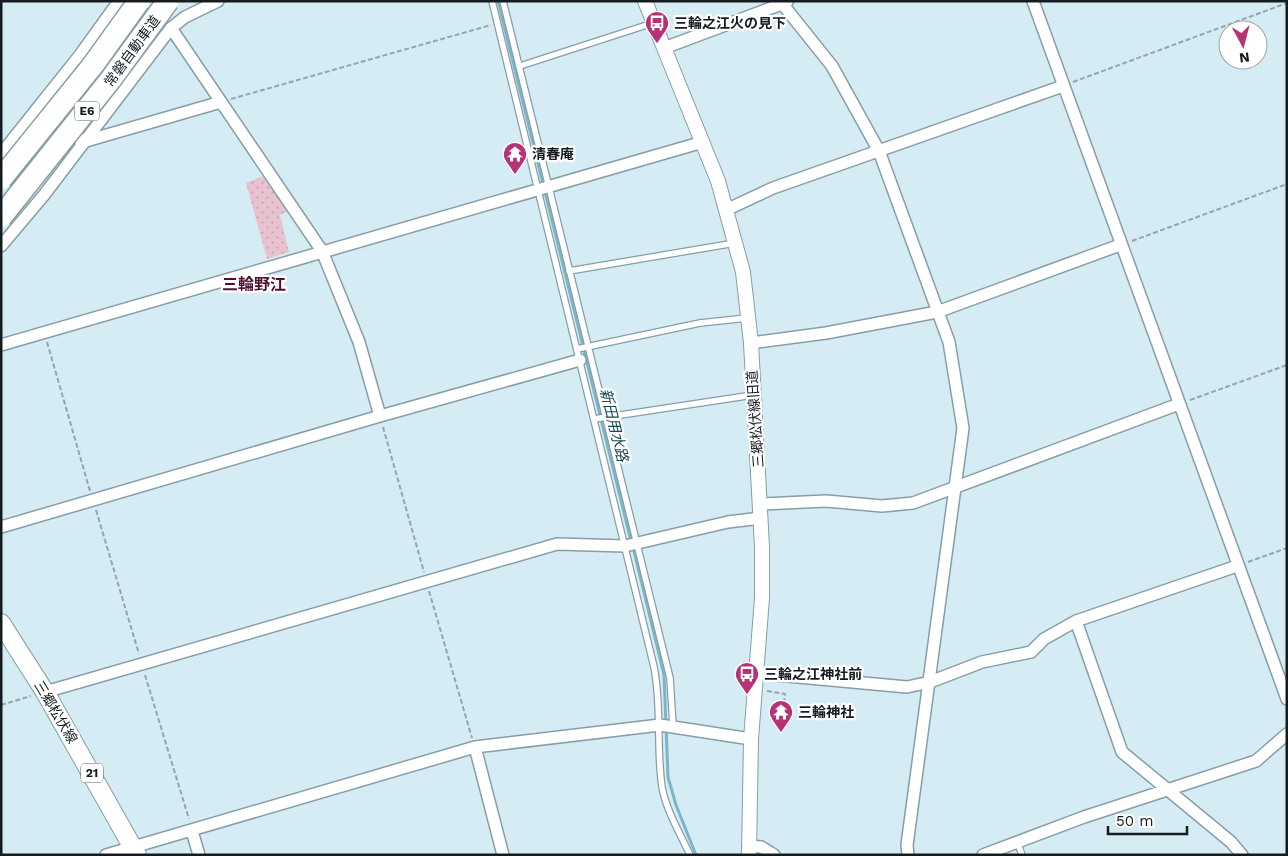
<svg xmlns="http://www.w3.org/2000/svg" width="1288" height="856" font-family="'Work Sans','Noto Sans JP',sans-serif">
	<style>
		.grass { fill: url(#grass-dots) }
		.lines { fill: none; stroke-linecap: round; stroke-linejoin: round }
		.stream { stroke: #7db5c8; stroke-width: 3 }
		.service-casing { stroke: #889ea6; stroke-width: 8 }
		.minor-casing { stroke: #889ea6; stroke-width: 14 }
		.tertiary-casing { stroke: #889ea6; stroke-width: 16 }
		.primary-casing { stroke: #889ea6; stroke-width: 20 }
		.path { stroke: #94a6ac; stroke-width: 2; stroke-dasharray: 5 2.5; stroke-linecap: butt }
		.service { stroke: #fff; stroke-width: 5.5 }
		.minor { stroke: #fff; stroke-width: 11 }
		.tertiary { stroke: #fff; stroke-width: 14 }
		.primary { stroke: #fff; stroke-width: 18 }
		.motorway-bridge-casing { stroke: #889ea6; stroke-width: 24; stroke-linecap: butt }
		.motorway-bridge { stroke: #fff; stroke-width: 21 }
		.labels { text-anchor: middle; stroke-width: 4.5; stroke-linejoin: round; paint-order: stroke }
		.shield { fill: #fff; stroke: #5a6062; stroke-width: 1 }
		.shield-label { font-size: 12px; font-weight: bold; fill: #141c1f }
		.poi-label { font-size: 14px; font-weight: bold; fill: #141c1f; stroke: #fff; text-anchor: start }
		.street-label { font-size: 14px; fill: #141c1f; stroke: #fff }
		.water-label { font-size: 15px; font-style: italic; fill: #194a57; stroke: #fff }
		.quarter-label { font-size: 16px; font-weight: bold; fill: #4f0f30; stroke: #fff }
	</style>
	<defs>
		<pattern id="grass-dots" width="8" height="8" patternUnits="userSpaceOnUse" patternTransform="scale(1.25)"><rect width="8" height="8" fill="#e9c2d0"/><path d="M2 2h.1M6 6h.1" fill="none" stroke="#c7a6b2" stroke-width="1.8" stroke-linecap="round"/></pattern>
	</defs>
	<rect width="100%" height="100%" fill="#d5ecf4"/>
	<!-- grass -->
	<path class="grass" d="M 266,175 L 288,211 L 280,215 L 289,252 L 267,259 L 246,183 Z"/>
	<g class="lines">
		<!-- stream -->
		<path class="stream" d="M 498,1 L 631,541
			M 633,547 L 664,675 L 668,777 L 676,805 L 696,855"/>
		<!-- service casing -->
		<g class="service-casing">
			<path id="service" d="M 492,1 L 654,667 C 662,707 656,747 662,787 C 666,810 680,833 690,855
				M 503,1 L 670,678 L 673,726
				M 520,66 L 653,23
				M 569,271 L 735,243
				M 577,349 L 700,323 L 747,318
				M 594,419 L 753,395
				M 1017,841 L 1022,855"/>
		</g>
		<!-- minor casing -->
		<g class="minor-casing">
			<path id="minor" d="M 780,1 L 832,66 L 879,151 L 949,342 L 963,428 L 907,845 L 908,855
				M 1033,1 L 1287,699
				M 171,28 L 322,251 L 359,342 L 380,416
				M 664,48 L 787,2
				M 37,110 L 79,139 L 86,141 L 221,102
				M 1,154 L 80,55 L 119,1
				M 728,209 L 773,188 L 1063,86
				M 1,246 L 44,195 L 171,28 L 185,17 L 218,1
				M 751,343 L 826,333 L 937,312 L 1120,245
				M 1,345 L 703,142
				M 760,504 L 826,501 L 882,506 L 913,503 L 1179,404
				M 1,527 L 380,416 L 580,360
				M 1076,621 L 1122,752 L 1231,842 L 1242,855
				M 755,673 L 907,687 L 930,682 L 982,662 L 1031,652 L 1044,639 L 1076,621 L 1237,566
				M 45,692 L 557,544 L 625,546 L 728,522 L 761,518
				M 475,747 L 503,855
				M 192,831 L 199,855
				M 748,846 L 761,847 L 774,855
				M 106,855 L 475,747 L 660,725 L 751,739
				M 983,855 L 1084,817 L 1256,761 L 1287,734"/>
		</g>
		<!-- tertiary casing -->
		<g class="tertiary-casing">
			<path id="tertiary" d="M 645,1 L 718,181 L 743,272 L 751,343 L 762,547 L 762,598 L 751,739 L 749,855"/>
		</g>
		<!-- primary casing -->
		<g class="primary-casing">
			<path id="primary" d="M 1,623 L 45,692 L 137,855"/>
		</g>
		<!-- path -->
		<path class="path" d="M 1073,82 L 1287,3
			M 231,99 L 491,25
			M 1132,241 L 1287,184
			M 47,342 L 90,491
			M 1190,400 L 1287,365
			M 383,427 L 424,572
			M 96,510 L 139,654
			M 1248,562 L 1287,548
			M 429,591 L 472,738
			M 145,675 L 189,819
			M 767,691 L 785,694 L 782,721
			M 1,705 L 31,696"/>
		<!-- service -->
		<use href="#service" class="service"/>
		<!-- minor -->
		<use href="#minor" class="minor"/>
		<!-- tertiary -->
		<use href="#tertiary" class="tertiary"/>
		<!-- primary -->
		<use href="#primary" class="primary"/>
		<!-- motorway-bridge casing -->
		<g class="motorway-bridge-casing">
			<path id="motorway-bridge" d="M 1,179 L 93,65 L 139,1
				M 1,217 L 111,79 L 168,1"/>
		</g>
		<!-- motorway-bridge -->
		<use href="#motorway-bridge" class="motorway-bridge"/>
	</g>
	<!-- icons -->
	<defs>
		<g id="bus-pin" transform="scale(1.25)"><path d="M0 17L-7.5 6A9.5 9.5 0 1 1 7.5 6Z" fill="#b73175" stroke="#fff"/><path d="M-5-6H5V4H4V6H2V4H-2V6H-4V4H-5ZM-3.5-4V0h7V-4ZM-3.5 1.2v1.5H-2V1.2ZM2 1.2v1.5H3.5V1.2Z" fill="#fff"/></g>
		<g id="temple-pin" transform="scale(1.25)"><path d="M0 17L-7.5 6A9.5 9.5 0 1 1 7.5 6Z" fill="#b73175" stroke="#fff"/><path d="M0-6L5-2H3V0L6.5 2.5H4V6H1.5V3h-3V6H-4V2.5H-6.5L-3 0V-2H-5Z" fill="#fff"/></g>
	</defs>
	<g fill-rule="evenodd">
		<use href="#bus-pin" x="657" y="23"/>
		<use href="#temple-pin" x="515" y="154"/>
		<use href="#bus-pin" x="747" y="674"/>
		<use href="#temple-pin" x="781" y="712"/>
	</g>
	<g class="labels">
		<!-- shield labels -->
		<g class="shield">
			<rect x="74.5" y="101.5" width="25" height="19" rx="4"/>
			<rect x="81" y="763.5" width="22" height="19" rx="4"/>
		</g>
		<g class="shield-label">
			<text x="87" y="115">E6</text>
			<text x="92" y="777">21</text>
		</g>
		<!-- poi labels -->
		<g class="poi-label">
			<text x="674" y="28">三輪之江火の見下</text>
			<text x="532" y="159">清春庵</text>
			<text x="764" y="679">三輪之江神社前</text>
			<text x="798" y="717">三輪神社</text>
		</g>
		<!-- street labels -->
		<g class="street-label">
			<text transform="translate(132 51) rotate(-54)" y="5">常磐自動車道</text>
			<text transform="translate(755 419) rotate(-94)" y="5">三郷松伏線旧道</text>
			<text transform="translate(56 712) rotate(59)" y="5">三郷松伏線</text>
		</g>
		<!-- water labels -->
		<g class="water-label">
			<text transform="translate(614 425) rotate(76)" y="5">新田用水路</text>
		</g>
		<!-- quarter labels -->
		<g class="quarter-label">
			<text x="254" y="290">三輪野江</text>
		</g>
	</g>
	<!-- border -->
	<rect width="1288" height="856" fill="none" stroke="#141c1f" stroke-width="5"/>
	<!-- north arrow -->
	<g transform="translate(1243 45) rotate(173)"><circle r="24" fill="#ffffff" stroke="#a1a4a5"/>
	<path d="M0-4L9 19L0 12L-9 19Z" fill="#b73175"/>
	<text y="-8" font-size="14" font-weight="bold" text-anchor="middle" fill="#141c1f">N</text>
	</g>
	<!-- scale -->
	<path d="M1108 826v8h79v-8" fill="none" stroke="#141c1f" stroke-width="2.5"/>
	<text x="1116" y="826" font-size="15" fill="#141c1f" stroke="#ffffff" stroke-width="4" paint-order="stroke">50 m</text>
</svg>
